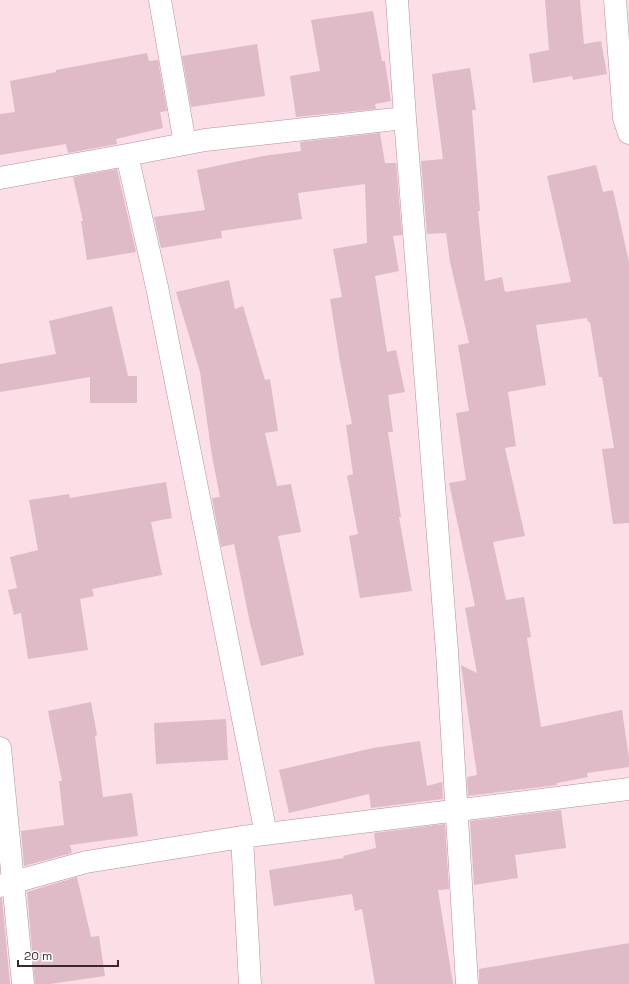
<svg xmlns="http://www.w3.org/2000/svg" width="629" height="984" font-family="'Space Grotesk',sans-serif">
	<style>
		.building { fill: #dfbac7 }
		.lines { fill: none; stroke-linecap: round; stroke-linejoin: round }
		.minor-casing { stroke: #b3909b; stroke-width: 23 }
		.minor { stroke: #fff; stroke-width: 22 }
	</style>
	<rect width="100%" height="100%" fill="#fcdee7"/>
	<!-- building -->
	<path class="building" d="M 545,0 L 580,0 L 584,44 L 601,41 L 607,74 L 573,80 L 572,76 L 533,83 L 529,54 L 549,50 Z
		M 373,11 L 382,61 L 385,61 L 391,101 L 375,104 L 376,109 L 296,117 L 290,76 L 320,71 L 311,20 Z
		M 257,44 L 265,96 L 191,107 L 182,56 Z
		M 147,53 L 149,61 L 158,60 L 167,111 L 160,112 L 163,128 L 116,139 L 117,144 L 68,153 L 66,144 L 0,155 L 0,114 L 15,112 L 10,81 L 56,72 L 56,70 Z
		M 470,68 L 476,110 L 472,110 L 480,211 L 478,211 L 485,281 L 502,277 L 505,292 L 571,282 L 547,176 L 596,165 L 603,192 L 613,190 L 629,262 L 629,523 L 613,524 L 602,449 L 614,448 L 602,377 L 599,377 L 590,322 L 588,322 L 587,318 L 536,325 L 546,385 L 508,392 L 516,446 L 505,448 L 525,536 L 493,542 L 506,600 L 524,597 L 531,637 L 527,638 L 541,727 L 622,710 L 629,758 L 629,767 L 587,773 L 588,777 L 557,783 L 557,785 L 468,796 L 467,777 L 477,775 L 461,665 L 477,673 L 465,608 L 475,606 L 449,483 L 466,480 L 456,413 L 469,411 L 458,345 L 469,343 L 450,262 L 446,233 L 427,234 L 421,161 L 443,159 L 432,74 Z
		M 380,133 L 385,163 L 396,163 L 402,235 L 393,236 L 399,271 L 375,276 L 387,352 L 396,350 L 405,392 L 388,395 L 393,432 L 388,432 L 401,517 L 399,517 L 412,591 L 360,598 L 349,536 L 358,534 L 347,476 L 353,474 L 346,425 L 352,424 L 340,362 L 330,299 L 342,297 L 333,249 L 367,243 L 365,184 L 298,193 L 302,219 L 221,231 L 222,238 L 161,248 L 154,217 L 205,210 L 197,170 L 263,156 L 301,151 L 300,142 Z
		M 117,169 L 136,252 L 87,260 L 81,221 L 83,221 L 73,177 Z
		M 229,280 L 235,309 L 243,306 L 265,380 L 270,379 L 278,431 L 265,433 L 277,486 L 291,484 L 301,532 L 278,536 L 304,655 L 261,666 L 250,623 L 234,544 L 221,547 L 212,498 L 220,497 L 212,456 L 200,372 L 176,292 Z
		M 112,306 L 128,376 L 137,376 L 137,403 L 90,403 L 90,377 L 0,392 L 0,364 L 56,354 L 49,321 Z
		M 166,482 L 172,518 L 151,522 L 162,575 L 92,589 L 94,596 L 80,599 L 88,650 L 28,659 L 21,613 L 14,615 L 8,590 L 17,588 L 10,557 L 38,550 L 29,500 L 69,494 L 70,498 Z
		M 91,702 L 97,735 L 95,736 L 103,797 L 132,793 L 138,836 L 70,845 L 72,853 L 24,866 L 21,831 L 64,825 L 59,781 L 62,781 L 48,711 Z
		M 226,719 L 228,760 L 156,764 L 154,723 Z
		M 420,741 L 427,786 L 442,782 L 443,799 L 371,808 L 369,794 L 289,813 L 279,770 L 373,748 Z
		M 561,810 L 566,848 L 515,855 L 518,878 L 474,885 L 470,821 Z
		M 445,824 L 449,889 L 438,890 L 453,984 L 375,984 L 362,909 L 355,911 L 352,894 L 274,906 L 269,870 L 344,858 L 343,856 L 376,848 L 374,833 Z
		M 77,877 L 91,937 L 99,936 L 105,976 L 50,984 L 35,984 L 27,892 Z
		M 0,898 L 2,898 L 10,984 L 0,984 Z
		M 629,943 L 629,984 L 479,984 L 479,969 Z"/>
	<g class="lines">
		<!-- minor casing -->
		<g class="minor-casing">
			<path id="minor" d="M 160,0 L 185,144
				M 397,0 L 405,118 L 447,651 L 467,984
				M 615,0 L 624,118 L 629,133
				M 127,155 L 157,287 L 266,834
				M 0,178 L 127,155 L 205,140 L 405,118
				M 0,748 L 23,984
				M 242,837 L 250,984
				M 0,886 L 86,862 L 242,837 L 629,789"/>
		</g>
		<!-- minor -->
		<use href="#minor" class="minor"/>
	</g>
	<!-- scale -->
	<path d="M18 960v6h100v-6" fill="none" stroke="#37292d" stroke-width="2"/>
	<text x="24" y="960" font-size="12" fill="#37292d" stroke="#ffffff" stroke-width="3" paint-order="stroke">20 m</text>
</svg>
